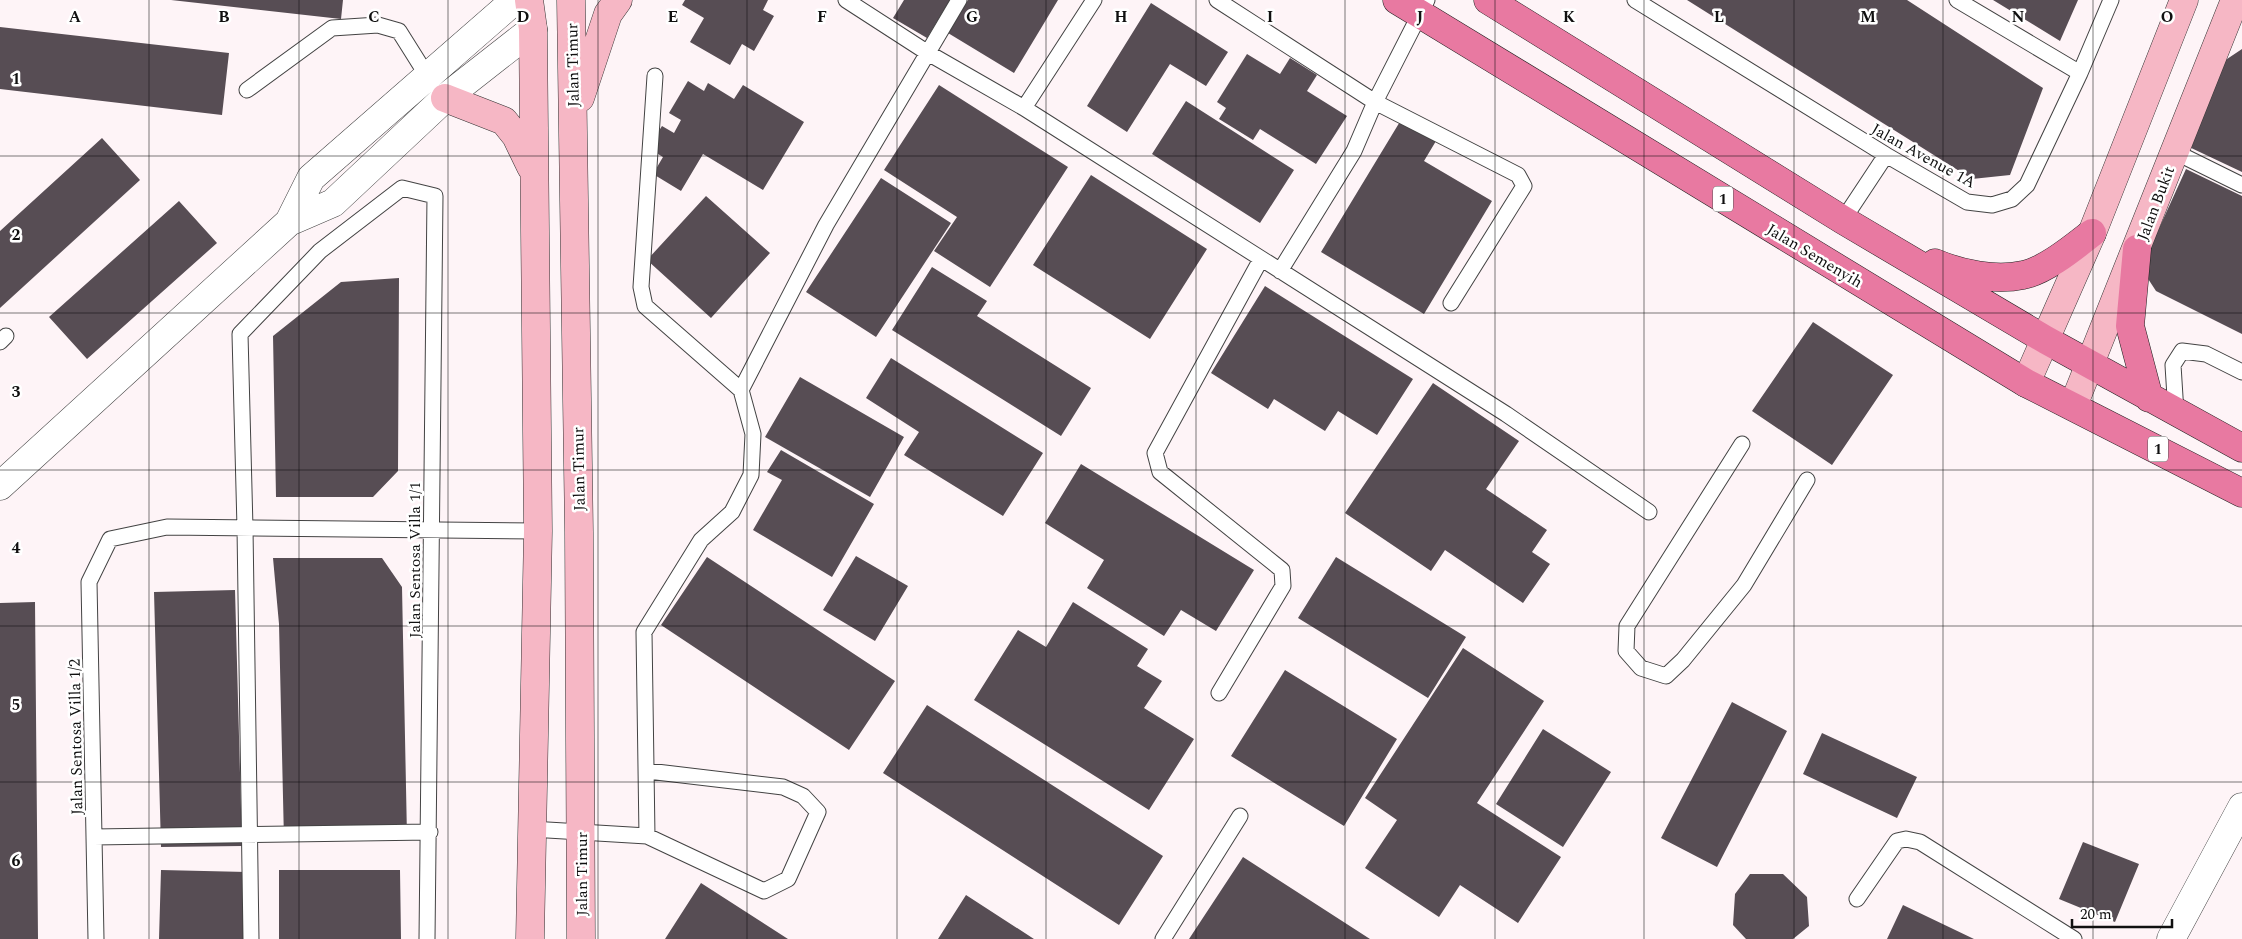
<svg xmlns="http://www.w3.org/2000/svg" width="2242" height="939" font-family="Spectral,serif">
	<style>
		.building { fill: #574d54 }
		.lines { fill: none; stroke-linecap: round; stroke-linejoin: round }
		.lane-casing { stroke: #434343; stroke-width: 17 }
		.street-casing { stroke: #434343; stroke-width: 29 }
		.secondary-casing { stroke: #323232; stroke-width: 29 }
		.primary-casing { stroke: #212121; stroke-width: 29 }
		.lane { stroke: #fff; stroke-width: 15 }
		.street { stroke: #fff; stroke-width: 28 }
		.secondary { stroke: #f6b7c5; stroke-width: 28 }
		.primary { stroke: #e879a1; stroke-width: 28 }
		.grid { fill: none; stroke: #101010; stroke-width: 1; stroke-opacity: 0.55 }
		.labels { text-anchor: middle; stroke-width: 5; stroke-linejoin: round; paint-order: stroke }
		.shield { fill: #fff; stroke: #585858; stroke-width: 1 }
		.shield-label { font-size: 15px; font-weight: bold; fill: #101010 }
		.street-label { font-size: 16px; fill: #101010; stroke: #fff }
		.grid-label { font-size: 16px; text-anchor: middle; font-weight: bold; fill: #101010; stroke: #fff; stroke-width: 5; stroke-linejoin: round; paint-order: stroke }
	</style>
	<rect width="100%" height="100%" fill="#fef4f7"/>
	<!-- building -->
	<path class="building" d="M 171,0 L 343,0 L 341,19 Z
		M 685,0 L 768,0 L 763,10 L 774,16 L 754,51 L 742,44 L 730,65 L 690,42 L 704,18 L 682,5 Z
		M 904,0 L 950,0 L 927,38 L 893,18 Z
		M 968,0 L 1058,0 L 1014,73 L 948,33 Z
		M 1687,0 L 1907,0 L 2043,88 L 2010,175 L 1972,179 Z
		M 1993,0 L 2078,0 L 2060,41 Z
		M 1151,3 L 1228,52 L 1206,86 L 1170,64 L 1127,132 L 1087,106 Z
		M 0,27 L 229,53 L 222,115 L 0,89 Z
		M 2242,49 L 2242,172 L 2187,146 L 2221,63 Z
		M 1247,54 L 1280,74 L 1290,58 L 1317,75 L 1307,91 L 1347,116 L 1316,164 L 1260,129 L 1253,140 L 1219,119 L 1226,108 L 1217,102 Z
		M 688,81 L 704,91 L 708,83 L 734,99 L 743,85 L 804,122 L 763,190 L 703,154 L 681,191 L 653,174 L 663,157 L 648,148 L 662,126 L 674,133 L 681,120 L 669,113 Z
		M 939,85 L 1068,167 L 990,287 L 934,251 L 957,217 L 884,170 Z
		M 1186,101 L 1294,170 L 1260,223 L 1152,154 Z
		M 1404,115 L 1439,136 L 1424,161 L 1492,201 L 1424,314 L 1321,252 Z
		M 102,138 L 140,180 L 0,308 L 0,231 Z
		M 2186,169 L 2242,196 L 2242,334 L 2156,291 L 2141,268 Z
		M 1091,175 L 1207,249 L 1150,339 L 1033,265 Z
		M 881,178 L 951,223 L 876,337 L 806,292 Z
		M 706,196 L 770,253 L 711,318 L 647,260 Z
		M 179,201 L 217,243 L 87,359 L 49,317 Z
		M 932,267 L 987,301 L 977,316 L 1091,388 L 1061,436 L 892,330 Z
		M 399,278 L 398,471 L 373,497 L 276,497 L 273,336 L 341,282 Z
		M 1265,286 L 1413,379 L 1377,435 L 1338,411 L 1325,431 L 1274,399 L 1268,409 L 1211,373 Z
		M 1813,322 L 1893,375 L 1832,465 L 1752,411 Z
		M 891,358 L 1043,453 L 1003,516 L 904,455 L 919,432 L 866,398 Z
		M 800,377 L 904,437 L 870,497 L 765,437 Z
		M 1433,383 L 1519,441 L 1486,489 L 1547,530 L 1532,552 L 1550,564 L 1523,603 L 1445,550 L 1431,571 L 1345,513 Z
		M 781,450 L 874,504 L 832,577 L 753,530 L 782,480 L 767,472 Z
		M 1081,464 L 1254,570 L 1216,631 L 1181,610 L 1164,636 L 1087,588 L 1104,560 L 1045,523 Z
		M 856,556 L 908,586 L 875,641 L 823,610 Z
		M 707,557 L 895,681 L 849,750 L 661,625 Z
		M 1336,557 L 1466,637 L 1428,698 L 1298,618 Z
		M 273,558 L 382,558 L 402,587 L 407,837 L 284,840 L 279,624 Z
		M 235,590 L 242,846 L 161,847 L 154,592 Z
		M 35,602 L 38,939 L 0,939 L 0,603 Z
		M 1073,602 L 1148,649 L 1137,666 L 1162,681 L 1144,708 L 1194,739 L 1149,810 L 974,700 L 1018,630 L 1046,647 Z
		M 1463,648 L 1544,701 L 1477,803 L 1561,857 L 1518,923 L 1460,885 L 1439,917 L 1365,868 L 1397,820 L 1365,798 Z
		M 1285,670 L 1397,739 L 1344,826 L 1231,756 Z
		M 1732,702 L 1787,731 L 1717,867 L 1661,838 Z
		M 927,705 L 1163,856 L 1119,925 L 883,773 Z
		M 1543,729 L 1611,772 L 1563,847 L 1496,804 Z
		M 1822,733 L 1917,777 L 1897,818 L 1803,774 Z
		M 2083,842 L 2139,864 L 2115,922 L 2059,899 Z
		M 1243,857 L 1370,939 L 1189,939 Z
		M 161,870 L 247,872 L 245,939 L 159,939 Z
		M 279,870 L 400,870 L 401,939 L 279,939 Z
		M 1750,874 L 1783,874 L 1807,897 L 1809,926 L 1793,939 L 1746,939 L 1733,925 L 1735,894 Z
		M 701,883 L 788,939 L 665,939 Z
		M 966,895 L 1034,939 L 938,939 Z
		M 1903,905 L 1974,939 L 1887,939 Z"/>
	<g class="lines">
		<!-- lane casing -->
		<g class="lane-casing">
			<path id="lane" d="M 846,0 L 928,53 L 1024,108
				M 1094,0 L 1024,108 L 1506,414 L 1649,512
				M 1217,0 L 1375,102 L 1518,175 L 1524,186 L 1451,303
				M 1635,0 L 1886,155 L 1967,202 L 1992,205 L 2012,199 L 2027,185 L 2080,73 L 2111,0
				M 1957,0 L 2080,73
				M 655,76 L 641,287 L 645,306 L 741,390
				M 247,90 L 332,28 L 378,25 L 399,31 L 431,82
				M 2175,152 L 2242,185
				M 1843,220 L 1886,155
				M 1280,271 L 1354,151 L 1375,102 L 1427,0
				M 0,342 L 6,336
				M 2176,413 L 2173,365 L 2182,351 L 2206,354 L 2242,372
				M 1742,444 L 1627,626 L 1626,651 L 1641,668 L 1666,676 L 1683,660 L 1744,585 L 1807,480
				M 1219,693 L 1283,586 L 1282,570 L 1160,472 L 1155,453 L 1261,259
				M 531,829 L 647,836 L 764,891 L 788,879 L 818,812 L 803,796 L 783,787 L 648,771
				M 647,836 L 644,632 L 701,540 L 732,512 L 751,475 L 753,434 L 741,390 L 826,225 L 959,0
				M 94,837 L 430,832
				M 1857,899 L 1897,841 L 1906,839 L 1920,842 L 2074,939
				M 96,939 L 89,582 L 110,539 L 167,527 L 538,531
				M 251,939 L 245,528 L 240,334 L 320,251 L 402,188 L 435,196 L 427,939
				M 1163,939 L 1240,816"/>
		</g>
		<!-- street casing -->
		<g class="street-casing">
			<path id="street" d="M 289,222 L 311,178 L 515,0
				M 0,486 L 289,222 L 333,203 L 445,98 L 533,29
				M 2171,939 L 2242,807"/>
		</g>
		<!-- secondary casing -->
		<g class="secondary-casing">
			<path id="secondary" d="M 529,0 L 533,29 L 538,531 L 530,939
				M 571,0 L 579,532 L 581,939
				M 445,98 L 504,121 L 516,136 L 531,167
				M 580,98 L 608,14 L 618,0
				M 2026,383 L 2092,233 L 2184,0
				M 2073,406 L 2235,0"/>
		</g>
		<!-- primary casing -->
		<g class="primary-casing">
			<path id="primary" d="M 1397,0 L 2026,383 L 2242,493
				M 1488,0 L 1843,220 L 2046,340 L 2242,448
				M 2137,249 L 2130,326 L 2149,398
				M 1935,263 C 1961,274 1995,281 2023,275 C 2045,271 2074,247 2092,233"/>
		</g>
		<!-- lane -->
		<use href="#lane" class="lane"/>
		<!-- street -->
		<use href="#street" class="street"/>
		<!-- secondary -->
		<use href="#secondary" class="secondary"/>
		<!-- primary -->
		<use href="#primary" class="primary"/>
	</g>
	<!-- grid -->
	<path class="grid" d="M 149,0 L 149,939M 299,0 L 299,939M 448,0 L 448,939M 598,0 L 598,939M 747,0 L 747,939M 897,0 L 897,939M 1046,0 L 1046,939M 1196,0 L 1196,939M 1345,0 L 1345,939M 1495,0 L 1495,939M 1644,0 L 1644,939M 1794,0 L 1794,939M 1943,0 L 1943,939M 2093,0 L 2093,939M 0,156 L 2242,156M 0,313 L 2242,313M 0,470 L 2242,470M 0,626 L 2242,626M 0,782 L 2242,782"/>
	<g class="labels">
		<!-- shield labels -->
		<g class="shield">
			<rect x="1713" y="186.5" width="20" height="25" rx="4"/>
			<rect x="2148" y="436.5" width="20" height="25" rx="4"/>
		</g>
		<g class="shield-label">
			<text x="1723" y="204">1</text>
			<text x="2158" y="454">1</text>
		</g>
		<!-- street labels -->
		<g class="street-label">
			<text transform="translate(572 65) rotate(-91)" y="6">Jalan Timur</text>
			<text transform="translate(1924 155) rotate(29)" y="6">Jalan Avenue 1A</text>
			<text transform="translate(2155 203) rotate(-69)" y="6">Jalan Bukit</text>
			<text transform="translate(1815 255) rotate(31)" y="6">Jalan Semenyih</text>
			<text transform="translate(578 469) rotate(-91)" y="6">Jalan Timur</text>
			<text transform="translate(414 560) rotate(-90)" y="6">Jalan Sentosa Villa 1/1</text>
			<text transform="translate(75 737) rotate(-91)" y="6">Jalan Sentosa Villa 1/2</text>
			<text transform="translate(581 874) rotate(-90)" y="6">Jalan Timur</text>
		</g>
	</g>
	<g class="grid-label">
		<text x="75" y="22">A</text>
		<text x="224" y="22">B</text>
		<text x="374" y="22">C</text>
		<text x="523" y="22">D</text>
		<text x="673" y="22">E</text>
		<text x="822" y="22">F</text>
		<text x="972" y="22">G</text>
		<text x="1121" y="22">H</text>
		<text x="1270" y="22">I</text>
		<text x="1420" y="22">J</text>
		<text x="1569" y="22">K</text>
		<text x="1719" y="22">L</text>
		<text x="1868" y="22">M</text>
		<text x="2018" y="22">N</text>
		<text x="2167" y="22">O</text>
		<text x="16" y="84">1</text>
		<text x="16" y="240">2</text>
		<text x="16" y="397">3</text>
		<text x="16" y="553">4</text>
		<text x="16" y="710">5</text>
		<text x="16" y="866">6</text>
	</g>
	<!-- scale -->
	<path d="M2072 919v8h100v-8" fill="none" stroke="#101010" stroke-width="2.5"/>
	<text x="2080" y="919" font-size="15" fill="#101010" stroke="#ffffff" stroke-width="4" paint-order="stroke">20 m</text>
</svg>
